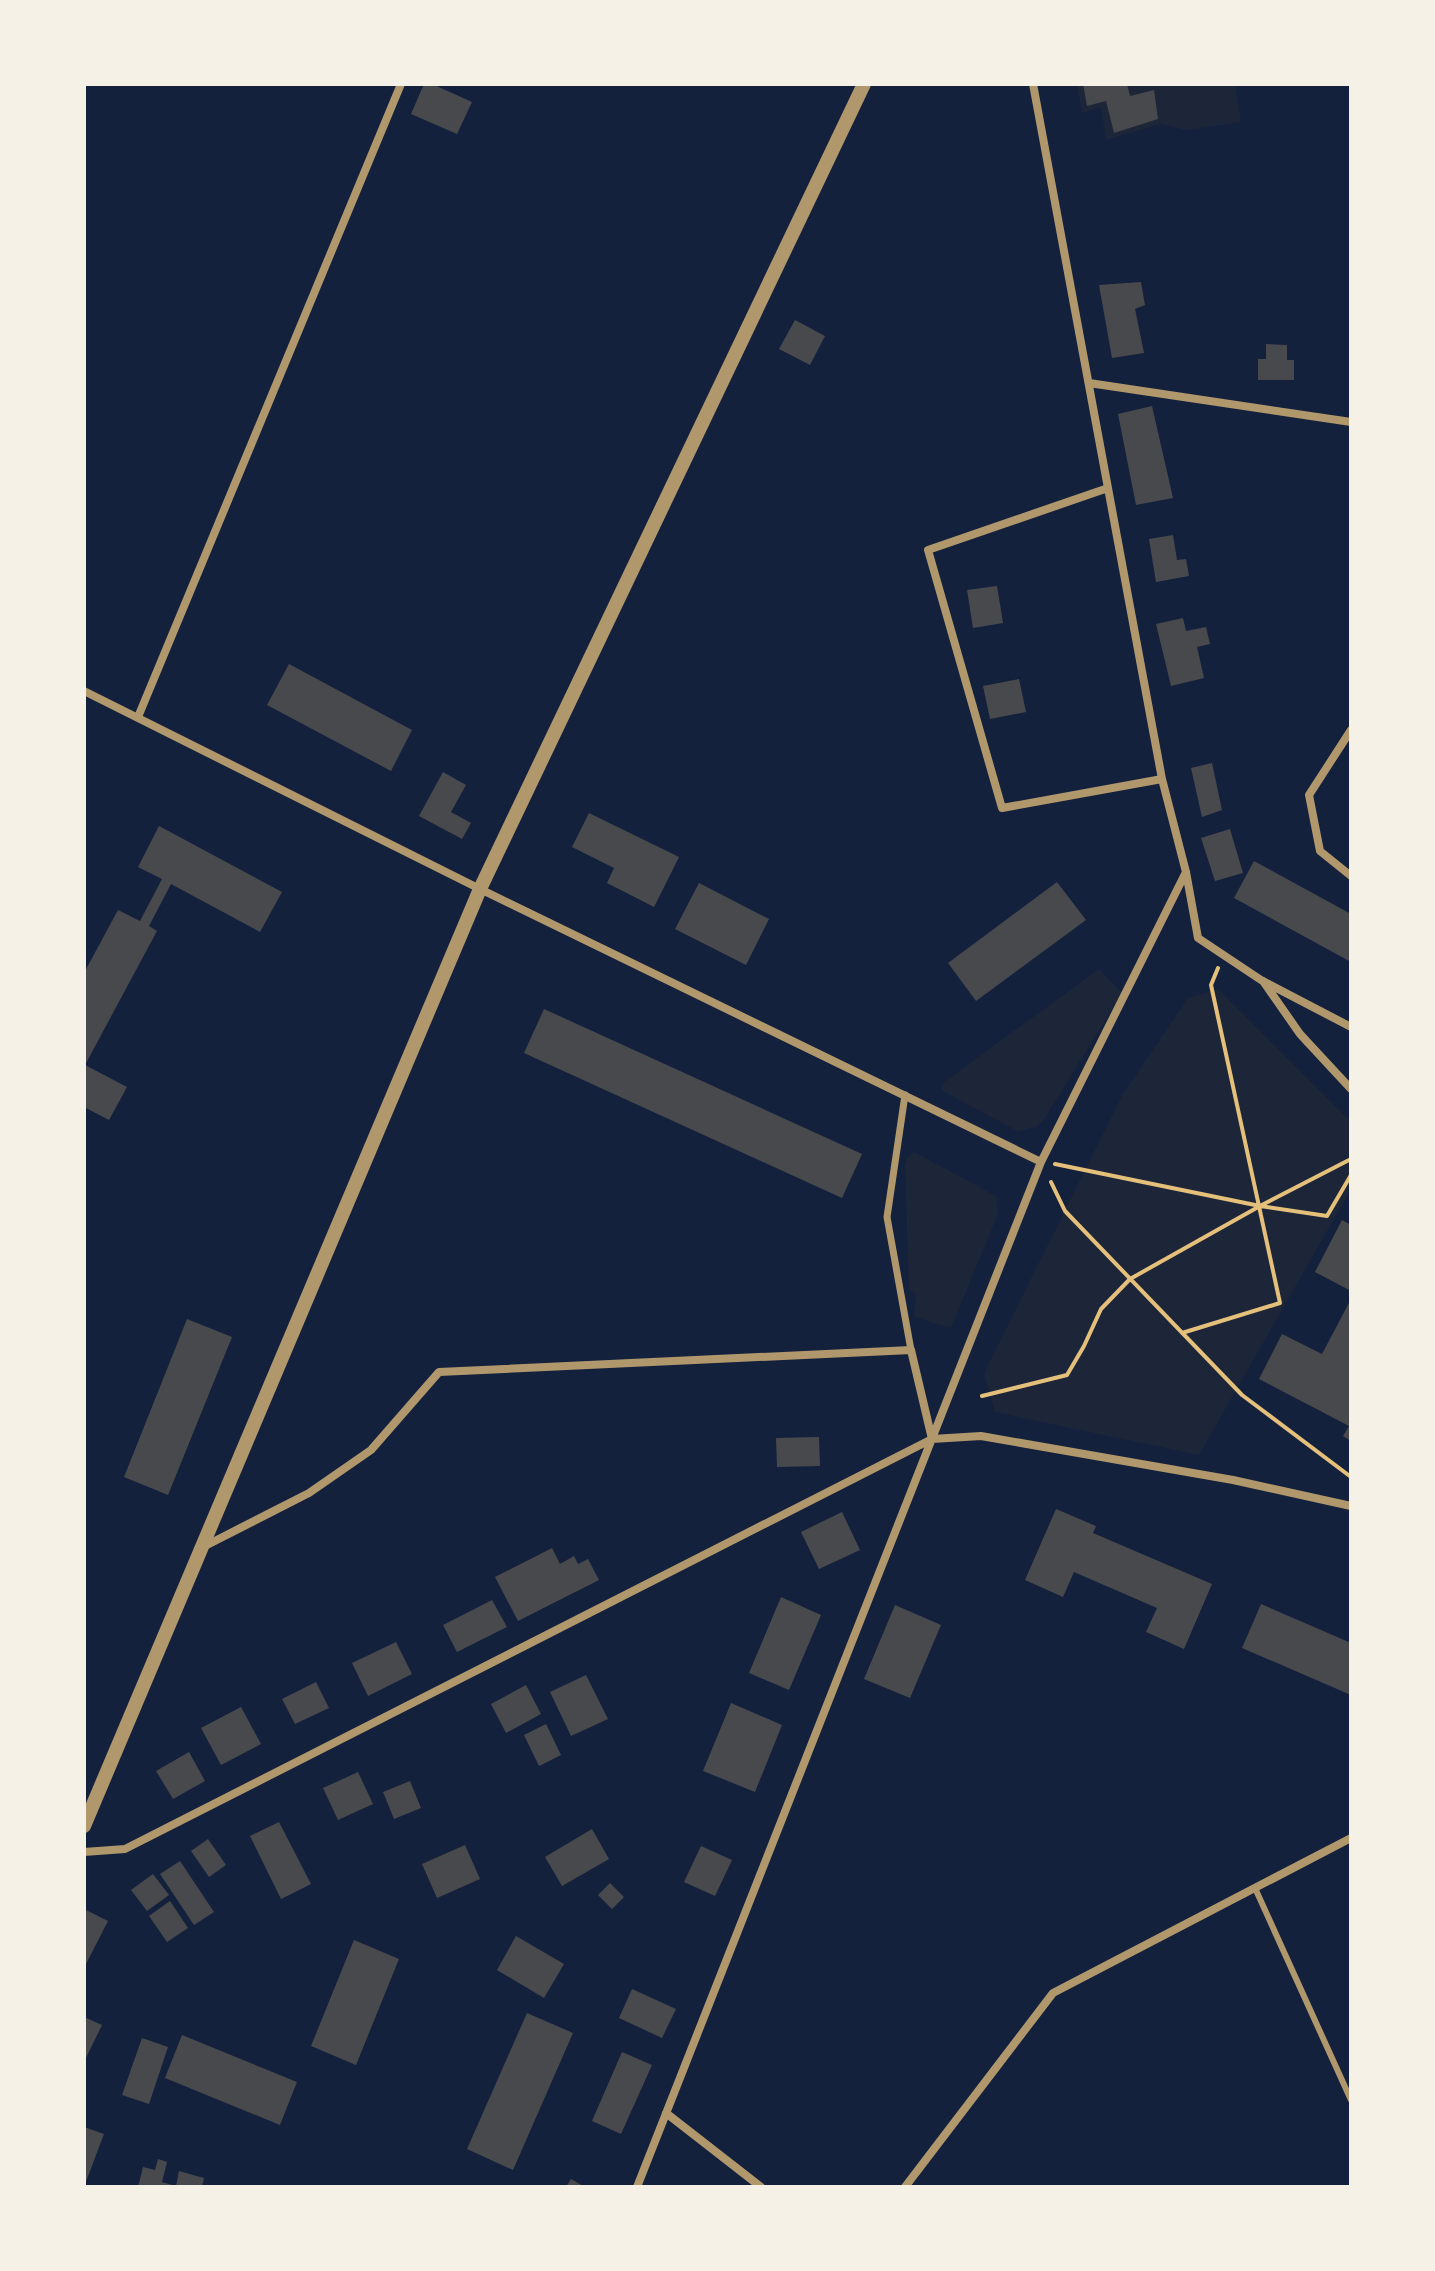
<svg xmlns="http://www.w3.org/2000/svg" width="1435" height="2271" font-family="Mulish,sans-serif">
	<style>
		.green { fill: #1d2539 }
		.building { fill: #48494c }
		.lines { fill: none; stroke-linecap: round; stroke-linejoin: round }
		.path { stroke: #e5c07b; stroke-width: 4 }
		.service { stroke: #b1986c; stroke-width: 6 }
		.pedestrian { stroke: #b1986c; stroke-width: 7 }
		.minor { stroke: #b1986c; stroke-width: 8 }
		.tertiary { stroke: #b1986c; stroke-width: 14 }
	</style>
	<rect width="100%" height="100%" fill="#14213d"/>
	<!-- green -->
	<path class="green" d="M 1077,84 L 1235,84 L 1241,122 L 1186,130 L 1161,124 L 1106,140 L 1101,107 L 1082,113 Z
		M 1099,969 L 1122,993 L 1045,1118 L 1037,1127 L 1017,1131 L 941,1090 L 944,1082 Z
		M 1218,989 L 1351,1122 L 1351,1189 L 1199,1455 L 995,1412 L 984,1373 L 1123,1094 L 1188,998 Z
		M 914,1152 L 996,1196 L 998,1214 L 951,1328 L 914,1317 L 916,1295 L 909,1288 L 905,1167 L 907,1158 Z"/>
	<!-- building -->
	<path class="building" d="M 424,84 L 432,84 L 472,102 L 457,134 L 411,114 Z
		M 1083,84 L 1127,84 L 1130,96 L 1154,90 L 1158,119 L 1114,133 L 1106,101 L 1087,106 Z
		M 1141,282 L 1145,305 L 1135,309 L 1144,353 L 1112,358 L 1099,285 Z
		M 795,320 L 825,336 L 810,365 L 779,349 Z
		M 1266,344 L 1287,345 L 1287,360 L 1294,360 L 1294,380 L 1258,380 L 1258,359 L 1266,359 Z
		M 1152,406 L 1173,498 L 1136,505 L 1118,414 Z
		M 1173,535 L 1177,560 L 1186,559 L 1189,576 L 1156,582 L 1149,539 Z
		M 997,586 L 1003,623 L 973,628 L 967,590 Z
		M 1183,618 L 1186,631 L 1206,627 L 1210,644 L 1197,647 L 1204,678 L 1171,686 L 1156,624 Z
		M 289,664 L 412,730 L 391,771 L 267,705 Z
		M 1019,679 L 1026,712 L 990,719 L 983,686 Z
		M 1212,763 L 1222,810 L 1202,817 L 1191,768 Z
		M 443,772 L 466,785 L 451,812 L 471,823 L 462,839 L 419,816 Z
		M 589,813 L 679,857 L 654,907 L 607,883 L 614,868 L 572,847 Z
		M 159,826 L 282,892 L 260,932 L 171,884 L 149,926 L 157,931 L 85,1065 L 127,1087 L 109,1120 L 84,1107 L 84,973 L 118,910 L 140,921 L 162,879 L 138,867 Z
		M 1230,829 L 1243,873 L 1215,881 L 1201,838 Z
		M 1254,861 L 1351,914 L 1351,962 L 1234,898 Z
		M 1057,882 L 1086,920 L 976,1001 L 948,963 Z
		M 699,883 L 769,919 L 746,965 L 675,929 Z
		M 544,1009 L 862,1154 L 842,1198 L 524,1053 Z
		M 1342,1220 L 1351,1225 L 1351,1291 L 1315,1272 Z
		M 1351,1299 L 1351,1441 L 1343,1436 L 1349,1426 L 1259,1379 L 1282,1334 L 1322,1354 Z
		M 187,1319 L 232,1337 L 168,1495 L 124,1477 Z
		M 819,1437 L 820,1466 L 777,1467 L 776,1438 Z
		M 1056,1509 L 1096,1526 L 1093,1533 L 1212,1584 L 1184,1649 L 1146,1632 L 1157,1608 L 1074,1572 L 1063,1597 L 1025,1580 Z
		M 842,1512 L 860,1550 L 819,1569 L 801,1532 Z
		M 552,1548 L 560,1564 L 574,1556 L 578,1564 L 588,1559 L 599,1580 L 518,1621 L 495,1577 Z
		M 781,1597 L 821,1615 L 789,1690 L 749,1673 Z
		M 492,1600 L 507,1627 L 457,1652 L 443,1625 Z
		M 1261,1604 L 1351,1643 L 1351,1695 L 1242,1648 Z
		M 895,1605 L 941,1625 L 910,1698 L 864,1679 Z
		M 396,1642 L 412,1674 L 368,1696 L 352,1663 Z
		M 586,1675 L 608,1719 L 571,1736 L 550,1692 Z
		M 316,1682 L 329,1708 L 295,1724 L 282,1699 Z
		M 526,1685 L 541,1714 L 506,1733 L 491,1704 Z
		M 731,1703 L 782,1725 L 755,1792 L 703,1771 Z
		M 241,1707 L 261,1744 L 221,1765 L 201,1728 Z
		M 546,1724 L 561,1755 L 539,1766 L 524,1735 Z
		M 189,1752 L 205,1781 L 173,1799 L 156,1771 Z
		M 358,1772 L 373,1804 L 338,1820 L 323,1788 Z
		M 410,1781 L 421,1808 L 394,1819 L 383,1792 Z
		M 279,1822 L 311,1884 L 281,1899 L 250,1836 Z
		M 592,1829 L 609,1859 L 562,1886 L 545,1857 Z
		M 208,1839 L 226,1865 L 209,1877 L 191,1851 Z
		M 465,1845 L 480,1879 L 437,1898 L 422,1864 Z
		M 701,1846 L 732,1860 L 715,1896 L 684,1882 Z
		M 180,1861 L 214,1912 L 194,1925 L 160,1874 Z
		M 153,1874 L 169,1895 L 147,1911 L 131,1890 Z
		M 610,1883 L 624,1897 L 612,1909 L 598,1895 Z
		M 170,1901 L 188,1928 L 167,1942 L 149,1916 Z
		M 84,1909 L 108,1921 L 84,1968 Z
		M 516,1936 L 564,1964 L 544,1998 L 497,1970 Z
		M 354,1940 L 399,1959 L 356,2065 L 311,2046 Z
		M 632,1989 L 676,2009 L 662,2038 L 619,2018 Z
		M 527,2013 L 573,2033 L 513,2170 L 467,2149 Z
		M 84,2017 L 102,2025 L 84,2062 Z
		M 182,2035 L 297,2082 L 280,2125 L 165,2078 Z
		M 142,2038 L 168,2047 L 149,2104 L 122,2095 Z
		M 622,2052 L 652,2065 L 621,2134 L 592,2121 Z
		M 84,2127 L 104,2134 L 84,2187 Z
		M 158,2159 L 167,2162 L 162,2182 L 176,2186 L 179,2171 L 204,2178 L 202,2187 L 138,2187 L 143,2167 L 155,2170 Z
		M 571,2179 L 585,2187 L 566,2187 Z"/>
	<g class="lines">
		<!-- path -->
		<path class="path" d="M 1055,1164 L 1260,1206 L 1327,1216 L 1351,1175
			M 1051,1182 L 1065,1211 L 1242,1395 L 1351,1477
			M 1182,1333 L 1280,1303 L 1211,985 L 1218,968
			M 982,1396 L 1067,1375 L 1084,1346 L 1101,1309 L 1130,1279 L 1260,1206 L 1351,1159"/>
		<!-- service -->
		<path class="service" d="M 1255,1888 L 1351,2100"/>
		<!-- pedestrian -->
		<path class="pedestrian" d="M 905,1095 L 887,1217 L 911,1350"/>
		<!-- minor -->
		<path class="minor" d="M 1033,84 L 1162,779 L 1186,872 L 1198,938 L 1261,980 L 1351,1027
			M 1089,383 L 1351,422
			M 1108,488 L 928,550 L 1002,808 L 1162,779
			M 84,691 L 480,889 L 1041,1162
			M 138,717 L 401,84
			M 1351,730 L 1309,795 L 1320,851 L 1351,876
			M 1263,981 L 1300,1034 L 1351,1089
			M 205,1546 L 309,1493 L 371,1450 L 439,1372 L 911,1350 L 932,1439
			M 84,1852 L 125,1849 L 932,1439 L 981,1436 L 1233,1480 L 1351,1506
			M 666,2113 L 761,2187
			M 637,2187 L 1041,1162 L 1186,872
			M 905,2187 L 1053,1993 L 1351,1838"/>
		<!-- tertiary -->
		<path class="tertiary" d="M 84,1826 L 480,889 L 864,84"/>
	</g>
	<!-- border -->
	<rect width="1435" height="2271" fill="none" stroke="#f6f1e7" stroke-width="172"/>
</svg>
